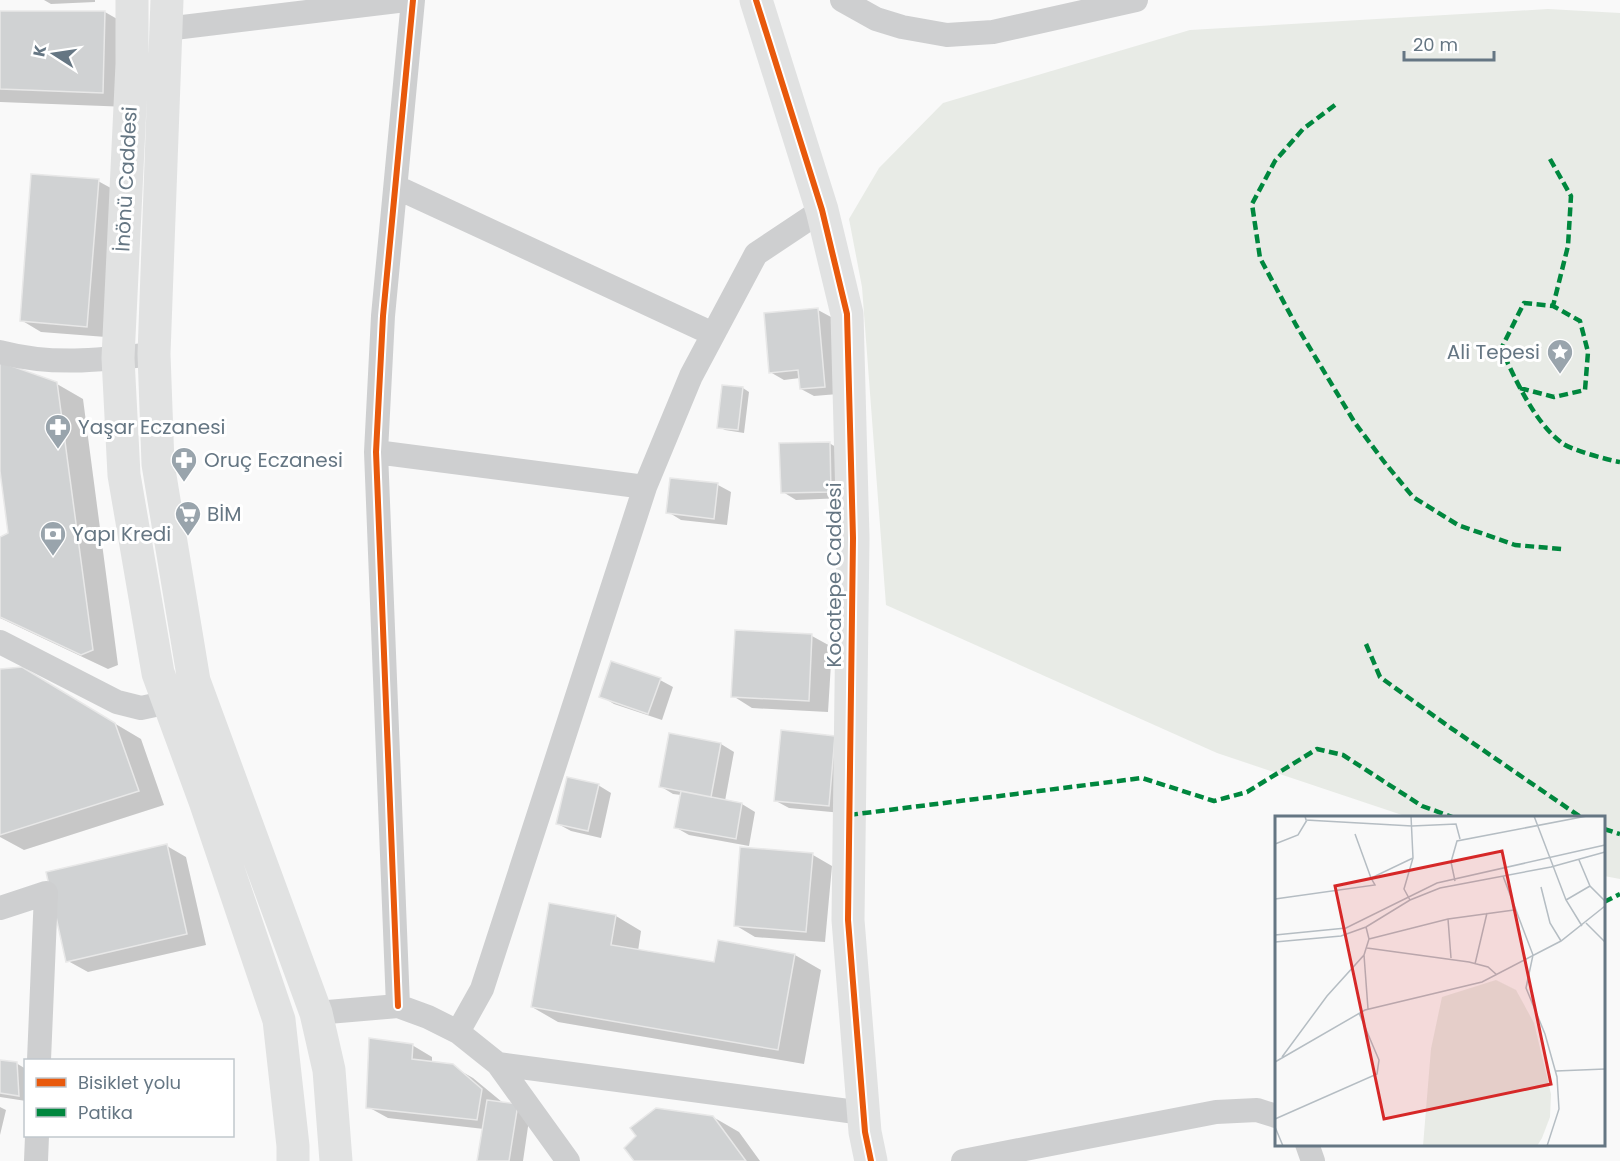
<svg xmlns="http://www.w3.org/2000/svg" width="1620" height="1161" font-family="Poppins,sans-serif">
	<style>
		.green { fill: #e8ebe6 }
		.shadow { fill: #0003 }
		.building { fill: #d0d2d3; stroke: #e8e8e8; stroke-width: 1.5 }
		.lines { fill: none; stroke-linecap: round; stroke-linejoin: round }
		.street { stroke: #cecfd0; stroke-width: 24 }
		.secondary { stroke: #e1e2e2; stroke-width: 33 }
		.quiet { stroke: #00873e; stroke-width: 4.5; stroke-dasharray: 9 4.5; stroke-linecap: butt }
		.cycleway-casing { stroke: #fff; stroke-width: 10 }
		.cycleway { stroke: #e8590c; stroke-width: 6 }
		.labels { text-anchor: middle; stroke-width: 6; stroke-linejoin: round; paint-order: stroke }
		.street-label { font-size: 20px; fill: #657683; stroke: #fff }
		.poi-label { font-size: 20px; fill: #657683; stroke: #fff; text-anchor: start }
		.inset-road { fill: none; stroke: #b5bdc3; stroke-width: 1.5 }
		.view { fill: #d62828; fill-opacity: 0.15; stroke: #d62828; stroke-width: 3 }
		.inset-edge { fill: none; stroke: #657683; stroke-width: 3 }
	</style>
	<rect width="100%" height="100%" fill="#f9f9f9"/>
	<!-- green -->
	<path class="green" d="M 1548,9 L 1620,13 L 1620,879 L 1604,876 L 1604,818 L 1408,817 L 1217,753 L 886,605 L 862,287 L 849,219 L 879,168 L 943,103 L 1190,30 Z"/>
	<!-- shadow -->
	<path class="shadow" d="M 44,0 L 95,0 L 95,2 L 51,4 Z
		M 0,12 L 105,12 L 131,27 L 129,107 L 0,102 Z
		M 98,181 L 118,192 L 106,337 L 41,332 L 21,320 Z
		M 818,310 L 831,317 L 838,394 L 814,396 L 801,389 L 800,378 L 784,380 L 770,372 Z
		M 57,384 L 83,399 L 118,665 L 108,669 L 0,618 L 0,539 L 10,534 L 1,472 L 0,477 L 0,459 Z
		M 743,388 L 749,392 L 744,433 L 725,430 L 719,427 Z
		M 829,443 L 843,451 L 844,498 L 796,500 L 783,492 Z
		M 718,485 L 731,492 L 727,525 L 681,520 L 668,512 Z
		M 812,636 L 832,647 L 828,712 L 752,708 L 733,696 Z
		M 0,670 L 48,684 L 141,739 L 164,805 L 24,850 L 0,837 Z
		M 660,680 L 673,687 L 662,720 L 614,704 L 601,696 Z
		M 670,734 L 721,744 L 734,752 L 725,801 L 742,804 L 755,812 L 749,846 L 689,835 L 675,827 L 681,795 L 673,794 L 660,786 Z
		M 835,737 L 842,813 L 789,808 L 776,801 Z
		M 598,785 L 611,793 L 601,838 L 571,831 L 558,824 Z
		M 167,846 L 186,857 L 206,945 L 88,972 L 68,961 Z
		M 813,855 L 832,866 L 825,942 L 755,937 L 735,925 Z
		M 616,916 L 641,931 L 638,951 L 715,964 L 795,955 L 821,970 L 804,1064 L 558,1022 L 532,1007 Z
		M 412,1045 L 432,1057 L 432,1063 L 452,1066 L 473,1078 L 502,1102 L 501,1103 L 530,1113 L 523,1161 L 479,1161 L 484,1129 L 388,1118 L 368,1107 Z
		M 0,1061 L 16,1063 L 26,1069 L 26,1101 L 0,1097 Z
		M 0,1107 L 6,1110 L 0,1135 Z
		M 713,1117 L 739,1132 L 760,1161 L 635,1161 Z"/>
	<!-- building -->
	<path class="building" d="M 0,11 L 105,11 L 103,93 L 0,89 Z
		M 31,174 L 99,179 L 87,327 L 20,321 Z
		M 818,308 L 825,387 L 800,389 L 798,370 L 769,373 L 764,313 Z
		M 0,362 L 57,382 L 93,650 L 81,655 L 0,617 L 0,537 L 8,533 L 0,471 Z
		M 722,385 L 743,387 L 738,430 L 717,428 Z
		M 830,442 L 831,492 L 781,493 L 779,443 Z
		M 670,478 L 718,483 L 714,519 L 666,513 Z
		M 735,630 L 812,634 L 809,701 L 731,697 Z
		M 611,661 L 661,678 L 648,714 L 599,697 Z
		M 22,667 L 115,723 L 139,791 L 0,835 L 0,669 Z
		M 781,730 L 835,736 L 829,806 L 774,801 Z
		M 669,733 L 721,743 L 711,797 L 659,787 Z
		M 567,777 L 599,784 L 588,831 L 556,824 Z
		M 681,791 L 742,803 L 736,839 L 674,828 Z
		M 167,844 L 187,934 L 66,962 L 46,872 Z
		M 740,847 L 813,853 L 806,932 L 734,926 Z
		M 549,903 L 616,915 L 611,945 L 714,962 L 718,940 L 795,954 L 778,1050 L 531,1007 Z
		M 369,1038 L 413,1044 L 412,1059 L 453,1064 L 482,1089 L 477,1120 L 366,1108 Z
		M 0,1060 L 17,1062 L 19,1096 L 0,1093 Z
		M 487,1100 L 518,1104 L 509,1161 L 477,1161 Z
		M 656,1108 L 713,1116 L 746,1161 L 634,1161 L 624,1148 L 636,1136 L 630,1128 Z"/>
	<g class="lines">
		<!-- street -->
		<path class="street" d="M 842,0 L 876,19 L 902,27 L 947,35 L 993,32 L 1136,0
			M 166,29 L 406,0
			M 396,187 L 713,334
			M 0,352 C 53,366 101,360 154,354
			M 376,452 L 645,487
			M 0,642 L 117,702 L 141,708 L 169,702 L 182,692
			M 0,908 L 46,893 L 39,1060
			M 398,1006 L 376,452 L 383,316 L 413,0
			M 316,1013 L 398,1006 L 428,1017 L 458,1032 L 498,1064 L 568,1161
			M 458,1032 L 482,989 L 645,487 L 691,376 L 756,254 L 822,210
			M 498,1064 L 863,1113
			M 1307,1144 L 1313,1161
			M 36,1161 L 37,1136
			M 963,1161 L 1216,1112 L 1257,1110 L 1276,1116"/>
		<!-- secondary -->
		<path class="secondary" d="M 132,0 L 132,64 L 118,358 L 124,475 L 158,673 L 205,801 L 279,1020 L 293,1146 L 293,1161
			M 167,0 L 154,354 L 158,464 L 194,681 L 316,1013 L 329,1070 L 336,1161
			M 756,0 L 822,210 L 847,314 L 853,538 L 848,920 L 865,1132 L 871,1161"/>
		<!-- quiet -->
		<path class="quiet" d="M 1335,105 L 1303,129 L 1275,161 L 1252,204 L 1260,258 L 1296,325 L 1355,423 L 1385,463 L 1413,497 L 1458,525 L 1515,545 L 1562,549
			M 1550,159 L 1571,196 L 1568,246 L 1553,306
			M 1520,388 L 1554,397 L 1585,390 L 1588,352 L 1580,321 L 1553,306 L 1524,303 L 1501,349 C 1516,380 1534,422 1562,443 C 1571,450 1608,460 1620,462
			M 1366,644 L 1380,677 L 1448,726 L 1582,818
			M 849,815 L 1142,778 L 1214,801 L 1247,792 L 1317,749 L 1343,755 L 1422,806 L 1455,818
			M 1604,829 L 1620,834
			M 1604,902 L 1620,894"/>
		<!-- cycleway casing -->
		<g class="cycleway-casing">
			<path id="cycleway" d="M 756,0 L 822,210 L 847,314 L 853,538 L 848,920 L 865,1132 L 871,1161
				M 398,1006 L 376,452 L 383,316 L 413,0"/>
		</g>
		<!-- cycleway -->
		<use href="#cycleway" class="cycleway"/>
	</g>
	<!-- icons -->
	<defs>
		<g id="sight-pin" transform="scale(1.35)"><path d="M0 17L-7.5 6A9.5 9.5 0 1 1 7.5 6Z" fill="#99a4ac" stroke="#fff"/><path d="M0-6L1.8-2.2L6-1.7L2.9 1.2L3.7 5.4L0 3.3L-3.7 5.4L-2.9 1.2L-6-1.7L-1.8-2.2Z" fill="#fff"/></g>
		<g id="pharmacy-pin" transform="scale(1.35)"><path d="M0 17L-7.5 6A9.5 9.5 0 1 1 7.5 6Z" fill="#99a4ac" stroke="#fff"/><path d="M-2-6h4v4h4v4h-4v4h-4v-4h-4v-4h4Z" fill="#fff"/></g>
		<g id="supermarket-pin" transform="scale(1.35)"><path d="M0 17L-7.5 6A9.5 9.5 0 1 1 7.5 6Z" fill="#99a4ac" stroke="#fff"/><path d="M-6-5.5h2.5l.6 2H6L4.5 2H-2.5L-4.4-4H-6ZM-1.5 3.2a1.3 1.3 0 1 0 .1 0ZM3 3.2a1.3 1.3 0 1 0 .1 0Z" fill="#fff"/></g>
		<g id="bank-pin" transform="scale(1.35)"><path d="M0 17L-7.5 6A9.5 9.5 0 1 1 7.5 6Z" fill="#99a4ac" stroke="#fff"/><path d="M-6-4H6V4H-6ZM0-2.3a2.3 2.3 0 1 0 0 4.6a2.3 2.3 0 1 0 0-4.6Z" fill="#fff"/></g>
	</defs>
	<g fill-rule="evenodd">
		<use href="#sight-pin" x="1560" y="352"/>
		<use href="#pharmacy-pin" x="58" y="427"/>
		<use href="#pharmacy-pin" x="184" y="460"/>
		<use href="#supermarket-pin" x="188" y="514"/>
		<use href="#bank-pin" x="53" y="534"/>
	</g>
	<g class="labels">
		<!-- street labels -->
		<g class="street-label">
			<text transform="translate(126 179) rotate(-87)" y="7">İnönü Caddesi</text>
			<text transform="translate(834 575) rotate(-90)" y="7">Kocatepe Caddesi</text>
		</g>
		<!-- poi labels -->
		<g class="poi-label">
			<text x="1540" y="359" text-anchor="end">Ali Tepesi</text>
			<text x="78" y="434">Yaşar Eczanesi</text>
			<text x="204" y="467">Oruç Eczanesi</text>
			<text x="207" y="521">BİM</text>
			<text x="72" y="541">Yapı Kredi</text>
		</g>
	</g>
	<!-- overview -->
	<g transform="translate(1275 816)">
		<rect width="330" height="330" fill="#f9f9f9"/>
		<path d="M 221,164 L 241,174 L 259,207 L 276,278 L 275,301 L 267,322 L 262,330 L 148,330 L 156,233 L 167,181 Z" fill="#e8ebe6"/>
		<path class="inset-road" d="M 30,0 L 31,4 L 137,10 L 181,8 L 185,23M 259,0 L 291,84 L 307,110M 80,18 L 96,62M 0,28 L 23,19 L 32,4M 304,44 L 315,70 L 330,85M 228,60 L 258,139 L 251,172 L 270,218 L 282,261 L 284,293 L 272,330M 180,65 L 176,46 L 182,25 L 312,0M 266,71 L 275,107 L 286,125M 0,83 L 100,69 L 96,62 L 138,42M 135,84 L 129,73 L 138,42 L 136,0M 291,84 L 315,70M 173,103 L 176,142M 311,107 L 330,126M 0,119 L 71,112 L 162,67 L 330,29M 94,123 L 173,103 L 239,94M 0,126 L 66,120 L 91,111 L 135,84 L 165,72 L 276,51 L 330,36M 92,132 L 194,146 L 213,151 L 222,159M 89,139 L 93,193M 200,148 L 212,97M 7,241 L 52,180 L 89,139 L 94,123 L 91,111M 0,246 L 90,194 L 207,166 L 286,125 L 330,90M 281,255 L 330,253M 0,303 L 102,258 L 104,244 L 84,197M 0,311 L 8,330"/>
		<path class="view" d="M 227,35 L 276,268 L 109,303 L 60,70 Z"/>
		<rect width="330" height="330" class="inset-edge"/>
	</g>
	<!-- legend -->
	<rect x="24" y="1059" width="210" height="78" fill="#ffffff" stroke="#c1c8cd" stroke-width="1.5"/>
	<rect x="36" y="1078" width="30" height="9" fill="#e8590c" stroke="#c1c8cd" stroke-width="1.5"/>
	<text x="78" y="1089" font-size="18" fill="#657683">Bisiklet yolu</text>
	<rect x="36" y="1108" width="30" height="9" fill="#00873e" stroke="#c1c8cd" stroke-width="1.5"/>
	<text x="78" y="1119" font-size="18" fill="#657683">Patika</text>
	<!-- north arrow -->
	<g transform="translate(54 54) rotate(282)" stroke="#ffffff" stroke-width="4.5" paint-order="stroke">
	<path d="M0-4.5L10 22L0 15L-10 22Z" fill="#657683"/>
	<text y="-9" font-size="16" font-weight="bold" text-anchor="middle" fill="#657683">K</text>
	</g>
	<!-- scale -->
	<path d="M1404 51v9h90v-9" fill="none" stroke="#657683" stroke-width="3"/>
	<text x="1413" y="51" font-size="18" fill="#657683" stroke="#ffffff" stroke-width="4.5" paint-order="stroke">20 m</text>
</svg>
